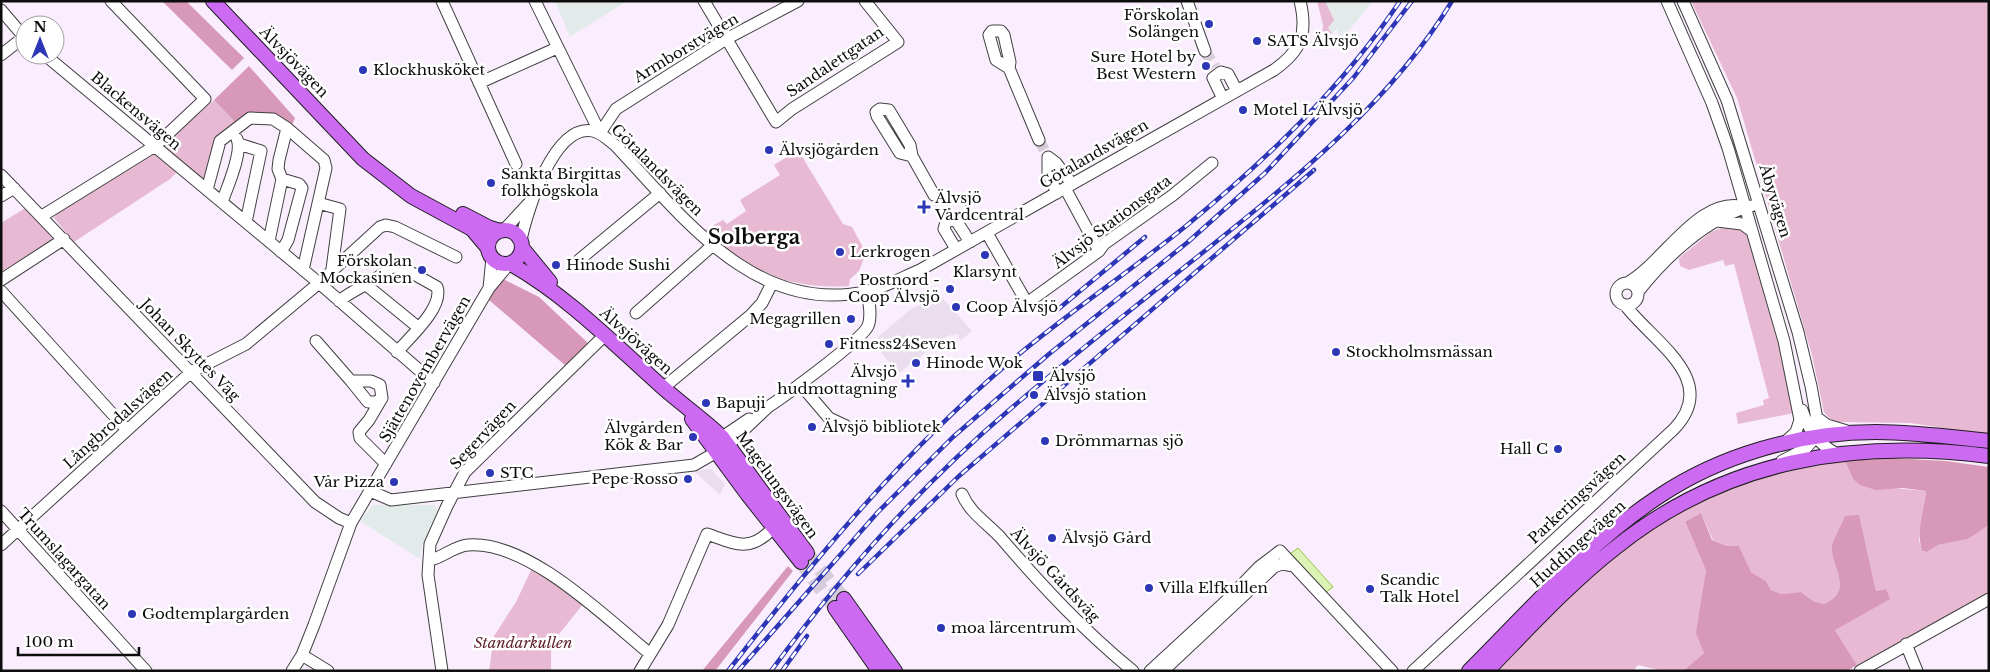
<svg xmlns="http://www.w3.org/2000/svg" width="1990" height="672" font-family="'Libre Baskerville',serif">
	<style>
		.industrial { fill: #e2ebea }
		.green { fill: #e7b9d2 }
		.forest { fill: #d799b7 }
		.plaza { fill: #e9ddee }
		.water { fill: #ddf3b5; stroke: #94c640 }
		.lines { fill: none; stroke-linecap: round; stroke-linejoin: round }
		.minor-tunnel { stroke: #d6ccda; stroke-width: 11; stroke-dasharray: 11 5.5; stroke-linecap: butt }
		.major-tunnel { stroke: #d6ccda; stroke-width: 14; stroke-dasharray: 14 7; stroke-linecap: butt }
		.minor-casing { stroke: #404040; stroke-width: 13 }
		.major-casing { stroke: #1e1e1e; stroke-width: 16 }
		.minor { stroke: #fff; stroke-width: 11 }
		.major { stroke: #cd6af2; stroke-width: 14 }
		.rail-casing { stroke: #2c36b6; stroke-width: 4.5 }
		.rail { stroke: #fff; stroke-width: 2.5; stroke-dasharray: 8; stroke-linecap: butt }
		.poi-dot { fill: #2c36b6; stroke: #fff; stroke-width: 2 }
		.labels { text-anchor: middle; stroke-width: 5; stroke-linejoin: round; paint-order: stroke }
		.poi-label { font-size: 15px; fill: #0d0d0d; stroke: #fff; text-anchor: start }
		.street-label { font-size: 15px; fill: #0d0d0d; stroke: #fff }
		.park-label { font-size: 15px; font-style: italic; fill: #612130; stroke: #fff }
		.district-label { font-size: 20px; font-weight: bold; fill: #0d0d0d; stroke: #fff }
	</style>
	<rect width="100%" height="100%" fill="#faeefe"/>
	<!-- industrial -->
	<path class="industrial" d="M 555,1 L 627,1 L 570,37 Z
		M 1325,1 L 1373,1 L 1347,33 L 1339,39 L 1337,29 L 1332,33 L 1328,28 L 1330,24 Z
		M 373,505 L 434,505 L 438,510 L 422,546 L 420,559 L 360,521 Z"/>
	<!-- green -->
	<path class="green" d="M 1317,1 L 1325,1 L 1334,20 L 1328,28 L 1332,33 L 1322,36 L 1323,25 Z
		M 1691,1 L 1989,1 L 1989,435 L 1910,423 L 1838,422 L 1830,419 L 1824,412 L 1812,355 L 1737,98 Z
		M 214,100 L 235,122 L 213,144 L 218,149 L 206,183 L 166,147 L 171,139 Z
		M 798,150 L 843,224 L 852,227 L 866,253 L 859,271 L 850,279 L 849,286 C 789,290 748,271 705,230 L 723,220 L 727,224 L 746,211 L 740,200 L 780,175 L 774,165 Z
		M 155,154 L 179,170 L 170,179 L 74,242 L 54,218 L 57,213 Z
		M 27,207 L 54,239 L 1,276 L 1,223 Z
		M 1724,227 L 1738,228 L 1747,235 L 1783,361 L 1794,413 L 1738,424 L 1736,413 L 1764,405 L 1763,400 L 1769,398 L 1734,264 L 1725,266 L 1723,260 L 1689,270 L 1680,266 L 1679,258 L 1711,232 Z
		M 1845,461 L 1853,479 L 1892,488 L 1926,491 L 1919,540 L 1922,551 L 1927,552 L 1938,545 L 1968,539 L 1989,525 L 1989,593 L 1857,665 L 1835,630 L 1886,589 L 1876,591 L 1859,516 L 1845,517 C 1842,524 1833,540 1832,545 C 1829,566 1856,590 1824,604 L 1813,601 L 1801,592 L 1781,594 L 1771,590 L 1766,581 L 1751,572 L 1739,546 L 1727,546 L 1713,540 L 1701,513 L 1685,523 L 1706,569 L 1702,599 L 1704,653 L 1683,671 L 1663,671 L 1638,665 L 1633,671 L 1497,671 C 1532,636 1566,599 1602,567 C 1670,507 1755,470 1845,461 Z
		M 532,568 L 584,603 L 551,644 L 551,671 L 489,671 L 494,636 L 516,602 Z"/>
	<!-- forest -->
	<path class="forest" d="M 162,1 L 186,1 L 244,58 L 232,70 Z
		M 249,66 L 295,118 L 291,127 L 250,115 L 235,122 L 214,100 Z
		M 501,278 L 539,297 L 589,344 L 566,366 L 489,300 Z
		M 1891,458 L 1946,461 L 1989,467 L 1989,525 L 1968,539 L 1938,545 L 1927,552 L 1922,551 C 1916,530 1924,512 1926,491 L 1903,488 L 1876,490 L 1860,485 L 1853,479 L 1845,461 Z
		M 1701,513 L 1712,540 L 1727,546 L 1739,546 L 1751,572 L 1766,581 L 1771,590 L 1781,594 L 1801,592 L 1813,601 L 1824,604 C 1856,590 1829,566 1832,545 C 1833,540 1842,524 1845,516 L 1859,515 L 1876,591 L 1886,589 L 1890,599 L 1835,630 L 1857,665 L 1847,671 L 1683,671 L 1704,653 L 1696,633 L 1706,570 L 1685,522 Z
		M 788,566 L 793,571 L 715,671 L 702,671 Z"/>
	<!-- plaza -->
	<path class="plaza" d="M 940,295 L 972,331 L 960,341 L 958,334 L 947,336 L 899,373 L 872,342 L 911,309 Z
		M 711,469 L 725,484 L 720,495 L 694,471 Z"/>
	<!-- water -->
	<path class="water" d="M 1298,548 L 1333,587 L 1325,593 L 1290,554 Z"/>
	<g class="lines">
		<!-- minor-tunnel -->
		<path class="minor-tunnel" d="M 1205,51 L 1215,67
			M 1039,140 L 1048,157
			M 934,195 L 943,211"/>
		<!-- major-tunnel -->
		<path class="major-tunnel" d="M 807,553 L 844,599
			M 801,562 L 835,608"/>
		<!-- minor casing -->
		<g class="minor-casing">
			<path id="minor" d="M 442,1 L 516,164
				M 535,1 L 600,133
				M 704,1 L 776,122 L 792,109 L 898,42 L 865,1
				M 1187,1 L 1205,51
				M 1667,1 L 1712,103 L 1728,148 L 1784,341 L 1800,420 L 1796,432 L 1784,443
				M 1683,1 L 1727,100 L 1798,332 L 1811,386 L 1818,425 L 1815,438 L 1805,449 L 1782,461
				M 1,10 L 25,38
				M 1,55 L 24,37
				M 45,55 L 319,283 L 434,383
				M 1009,68 L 996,60 L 989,35 L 992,31 L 1001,31 L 1004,35 L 1010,62 L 1009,68 L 1039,140
				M 479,83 L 557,48
				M 1223,99 L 1213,78 L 1221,72 L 1228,74 L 1237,91
				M 600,133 L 616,109 L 726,39 L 798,1
				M 239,144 L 261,151 L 246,222
				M 912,156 L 900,153 L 877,116 L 876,112 L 880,109 L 889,110 L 910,145 L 912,156 L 934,195
				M 1,175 L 315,502 L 339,518 L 351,523
				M 1065,188 L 1099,251
				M 207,190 L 220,141 L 250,118 L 273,119 L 287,128 L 324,160 L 326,168 L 303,270
				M 1057,193 L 1048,173 L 1048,157 L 1056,163 L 1072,184
				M 1,196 L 14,188
				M 222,202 C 227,188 243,152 237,139
				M 318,203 L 340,209 L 332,269
				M 42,216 L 155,146 L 205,99 L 111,1
				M 1717,221 L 1742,224 L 1752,231
				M 504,230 L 529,203
				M 987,233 L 1027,303 L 1099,251 L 1104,244 L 1173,195 L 1212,163
				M 521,240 C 527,211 554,123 593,131 C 602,133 608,140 615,145 C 682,216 756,317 868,291 C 886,287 903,277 920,270 L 1274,70 C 1301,51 1308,34 1300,1
				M 269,241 L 282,179 L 278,169 L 279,160 L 287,128
				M 956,249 L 944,229 L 947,218 L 957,222 L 970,242
				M 281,252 L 288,240 L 302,188 L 299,184 L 282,179
				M 579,260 L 660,193
				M 1,280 L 64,239
				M 1627,283 C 1663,264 1699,194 1745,207
				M1616 294a11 11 0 1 1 22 0a11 11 0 1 1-22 0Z
				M 365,284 L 419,328
				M 489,288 L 492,258
				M 1,291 L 127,430
				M 1638,292 C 1665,257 1707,218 1751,206
				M 339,301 C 355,288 376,282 391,267 L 403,268 L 437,287 C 444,307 410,337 397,352
				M 636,313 L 713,245
				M 316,341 L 351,381 L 371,381 L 380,385 L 382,398 L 376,402 L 368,402 L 351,381
				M 800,384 L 829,418 L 846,426
				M 663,388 L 751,315 L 762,303 L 772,283
				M 382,398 L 369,420 L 359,432 L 360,438 L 386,464
				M 765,409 C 782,398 862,340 868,326 C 872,316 869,301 867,291
				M 1802,410 C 1809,431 1817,443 1837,454
				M 1816,417 L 1827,425 L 1847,431
				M 715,442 L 749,419
				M 370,491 L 391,500 L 694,465 L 727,446 L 769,406
				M 962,494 C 970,513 987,523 1000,537 C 1043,587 1082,629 1133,671
				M 1,511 L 146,671
				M 1,545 L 191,372 L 246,344 L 319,283 L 380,227 L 386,225 L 395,227 L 456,257
				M 430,560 C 444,557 454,546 468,545 C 528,540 605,617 649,653
				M 1906,644 L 1917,671
				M 302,655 L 328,671
				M 292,671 L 302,655 L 314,625 L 351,523 L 489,288 L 509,264
				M 442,671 L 428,575 L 430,544 L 447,506 L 465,472 L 605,335
				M 640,671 L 668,625 L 707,534 C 736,544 750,553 773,528
				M 1150,671 L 1226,601 L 1259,567 L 1280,551 L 1392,671
				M 1163,671 L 1274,567 L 1282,564 L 1294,566
				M 1413,671 L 1674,429 C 1721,380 1653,342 1625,305
				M 1860,671 L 1989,599"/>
		</g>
		<!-- major casing -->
		<g class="major-casing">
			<path id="major" d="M 213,1 L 363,159 L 411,196 L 472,229 L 488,248
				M 463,214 L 490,228 L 500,231
				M488 247a17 17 0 1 1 34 0a17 17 0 1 1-34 0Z
				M 523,249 L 550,282
				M 511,264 C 567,296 612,342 660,385 C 680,403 702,418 722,437 L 807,553
				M 692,419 L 748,495 L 801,562
				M 844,599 L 895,671
				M 835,608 L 879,671
				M 1469,671 C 1529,611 1587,544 1658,497 C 1720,455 1801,432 1876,432 C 1914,432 1951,437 1989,441
				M 1487,671 C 1528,629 1569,584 1615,548 C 1724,460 1852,439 1989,456"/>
		</g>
		<!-- minor -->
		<use href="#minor" class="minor"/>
		<!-- major -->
		<use href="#major" class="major"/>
		<!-- rail casing -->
		<g class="rail-casing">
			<path id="rail" d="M 1056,311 L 1145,237
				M 858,574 L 959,476 L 1314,170
				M 728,671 C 814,560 904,451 1012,360 C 1068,313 1129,272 1186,226 C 1266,160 1342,88 1400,1
				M 738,671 L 878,512 L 953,437 L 1049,354 L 1188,242 L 1265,173 L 1354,77 L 1412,1
				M 771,671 C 840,577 919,487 1008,411 C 1072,356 1139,303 1206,250 C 1297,177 1391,102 1452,1
				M 782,671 L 807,636"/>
		</g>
		<!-- rail -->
		<use href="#rail" class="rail"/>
	</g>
	<!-- markers -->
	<g class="poi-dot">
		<circle cx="1209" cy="24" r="5"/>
		<circle cx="1257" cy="41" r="5"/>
		<circle cx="1206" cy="66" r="5"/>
		<circle cx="363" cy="70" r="5"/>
		<circle cx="1243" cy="110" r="5"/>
		<circle cx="769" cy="150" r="5"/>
		<circle cx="491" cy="183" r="5"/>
		<path d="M921.5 199.5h5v5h5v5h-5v5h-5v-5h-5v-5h5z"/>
		<circle cx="840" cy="252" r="5"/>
		<circle cx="985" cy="255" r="5"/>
		<circle cx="556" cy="265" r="5"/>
		<circle cx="422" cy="270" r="5"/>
		<circle cx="950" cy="289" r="5"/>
		<circle cx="956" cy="307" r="5"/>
		<circle cx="851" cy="319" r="5"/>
		<circle cx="829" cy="344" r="5"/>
		<circle cx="1336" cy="352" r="5"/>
		<circle cx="916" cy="363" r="5"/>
		<rect x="1032" y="370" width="12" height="12" rx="2.5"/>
		<path d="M905.5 373.5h5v5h5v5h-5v5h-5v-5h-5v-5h5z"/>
		<circle cx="1034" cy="395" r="5"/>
		<circle cx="706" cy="403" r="5"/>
		<circle cx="812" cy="427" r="5"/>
		<circle cx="693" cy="437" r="5"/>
		<circle cx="1045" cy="441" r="5"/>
		<circle cx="1558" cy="449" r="5"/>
		<circle cx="490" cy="473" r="5"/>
		<circle cx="688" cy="479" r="5"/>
		<circle cx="394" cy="482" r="5"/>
		<circle cx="1052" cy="538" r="5"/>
		<circle cx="1149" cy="588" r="5"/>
		<circle cx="1370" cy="589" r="5"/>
		<circle cx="132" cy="614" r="5"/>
		<circle cx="941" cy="628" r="5"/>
	</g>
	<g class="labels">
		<!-- poi labels -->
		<g class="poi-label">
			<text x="1199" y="20" text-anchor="end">Förskolan<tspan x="1199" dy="17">Solängen</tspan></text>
			<text x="1267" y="46">SATS Älvsjö</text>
			<text x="1196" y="62" text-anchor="end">Sure Hotel by<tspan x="1196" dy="17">Best Western</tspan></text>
			<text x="373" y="75">Klockhusköket</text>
			<text x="1253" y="115">Motel L Älvsjö</text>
			<text x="779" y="155">Älvsjögården</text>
			<text x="501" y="179">Sankta Birgittas<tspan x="501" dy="17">folkhögskola</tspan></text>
			<text x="935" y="203">Älvsjö<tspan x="935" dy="17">Vårdcentral</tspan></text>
			<text x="850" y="257">Lerkrogen</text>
			<text x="412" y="266" text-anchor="end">Förskolan<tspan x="412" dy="17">Mockasinen</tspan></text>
			<text x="566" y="270">Hinode Sushi</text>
			<text x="985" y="277" text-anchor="middle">Klarsynt</text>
			<text x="940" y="285" text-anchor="end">Postnord -<tspan x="940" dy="17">Coop Älvsjö</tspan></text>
			<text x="966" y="312">Coop Älvsjö</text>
			<text x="841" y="324" text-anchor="end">Megagrillen</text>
			<text x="839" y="349">Fitness24Seven</text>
			<text x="1346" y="357">Stockholmsmässan</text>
			<text x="926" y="368">Hinode Wok</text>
			<text x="897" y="377" text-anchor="end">Älvsjö<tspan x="897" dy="17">hudmottagning</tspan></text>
			<text x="1049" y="381">Älvsjö</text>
			<text x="1044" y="400">Älvsjö station</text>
			<text x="716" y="408">Bapuji</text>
			<text x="822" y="432">Älvsjö bibliotek</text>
			<text x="683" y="433" text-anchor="end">Älvgården<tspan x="683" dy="17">Kök &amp; Bar</tspan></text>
			<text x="1055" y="446">Drömmarnas sjö</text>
			<text x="1548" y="454" text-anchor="end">Hall C</text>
			<text x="500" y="478">STC</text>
			<text x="678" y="484" text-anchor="end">Pepe Rosso</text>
			<text x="384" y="487" text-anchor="end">Vår Pizza</text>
			<text x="1062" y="543">Älvsjö Gård</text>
			<text x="1380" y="585">Scandic<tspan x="1380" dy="17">Talk Hotel</tspan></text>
			<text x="1159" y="593">Villa Elfkullen</text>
			<text x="142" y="619">Godtemplargården</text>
			<text x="951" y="633">moa lärcentrum</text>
		</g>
		<!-- street labels -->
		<g class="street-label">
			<text transform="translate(686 48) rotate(-31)" y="5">Armborstvägen</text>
			<text transform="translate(294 62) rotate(46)" y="5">Älvsjövägen</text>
			<text transform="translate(835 62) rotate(-34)" y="5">Sandalettgatan</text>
			<text transform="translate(136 111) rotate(40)" y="5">Blackensvägen</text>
			<text transform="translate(1094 154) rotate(-30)" y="5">Götalandsvägen</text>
			<text transform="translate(657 170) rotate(45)" y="5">Götalandsvägen</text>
			<text transform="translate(1775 201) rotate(73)" y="5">Åbyvägen</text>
			<text transform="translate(1112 222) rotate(-37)" y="5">Älvsjö Stationsgata</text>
			<text transform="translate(636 341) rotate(42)" y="5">Älvsjövägen</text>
			<text transform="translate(190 350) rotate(46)" y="5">Johan Skyttes Väg</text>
			<text transform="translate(425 369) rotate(-60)" y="5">Sjättenovembervägen</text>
			<text transform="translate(118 419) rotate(-42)" y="5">Långbrodalsvägen</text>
			<text transform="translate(483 435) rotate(-47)" y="5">Segervägen</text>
			<text transform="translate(777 485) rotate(54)" y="5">Magelungsvägen</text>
			<text transform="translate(1577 498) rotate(-43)" y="5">Parkeringsvägen</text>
			<text transform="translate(1578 544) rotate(-42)" y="5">Huddingevägen</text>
			<text transform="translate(64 559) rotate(48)" y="5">Trumslagargatan</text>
			<text transform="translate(1055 575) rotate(47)" y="5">Älvsjö Gårdsväg</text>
		</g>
		<!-- park labels -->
		<g class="park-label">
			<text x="523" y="648">Standarkullen</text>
		</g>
		<!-- district labels -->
		<g class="district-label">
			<text x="754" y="244">Solberga</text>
		</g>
	</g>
	<!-- border -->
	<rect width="1990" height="672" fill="none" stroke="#0d0d0d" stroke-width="5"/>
	<!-- north arrow -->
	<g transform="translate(40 40)"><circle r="24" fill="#ffffff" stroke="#9e9e9e"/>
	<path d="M0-4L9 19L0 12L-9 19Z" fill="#2c36b6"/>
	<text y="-8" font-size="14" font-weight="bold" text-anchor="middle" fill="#0d0d0d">N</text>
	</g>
	<!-- scale -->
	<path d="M18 647v8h121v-8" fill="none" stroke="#0d0d0d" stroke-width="2.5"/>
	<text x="25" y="647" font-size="15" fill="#0d0d0d" stroke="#ffffff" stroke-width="4" paint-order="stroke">100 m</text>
</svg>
